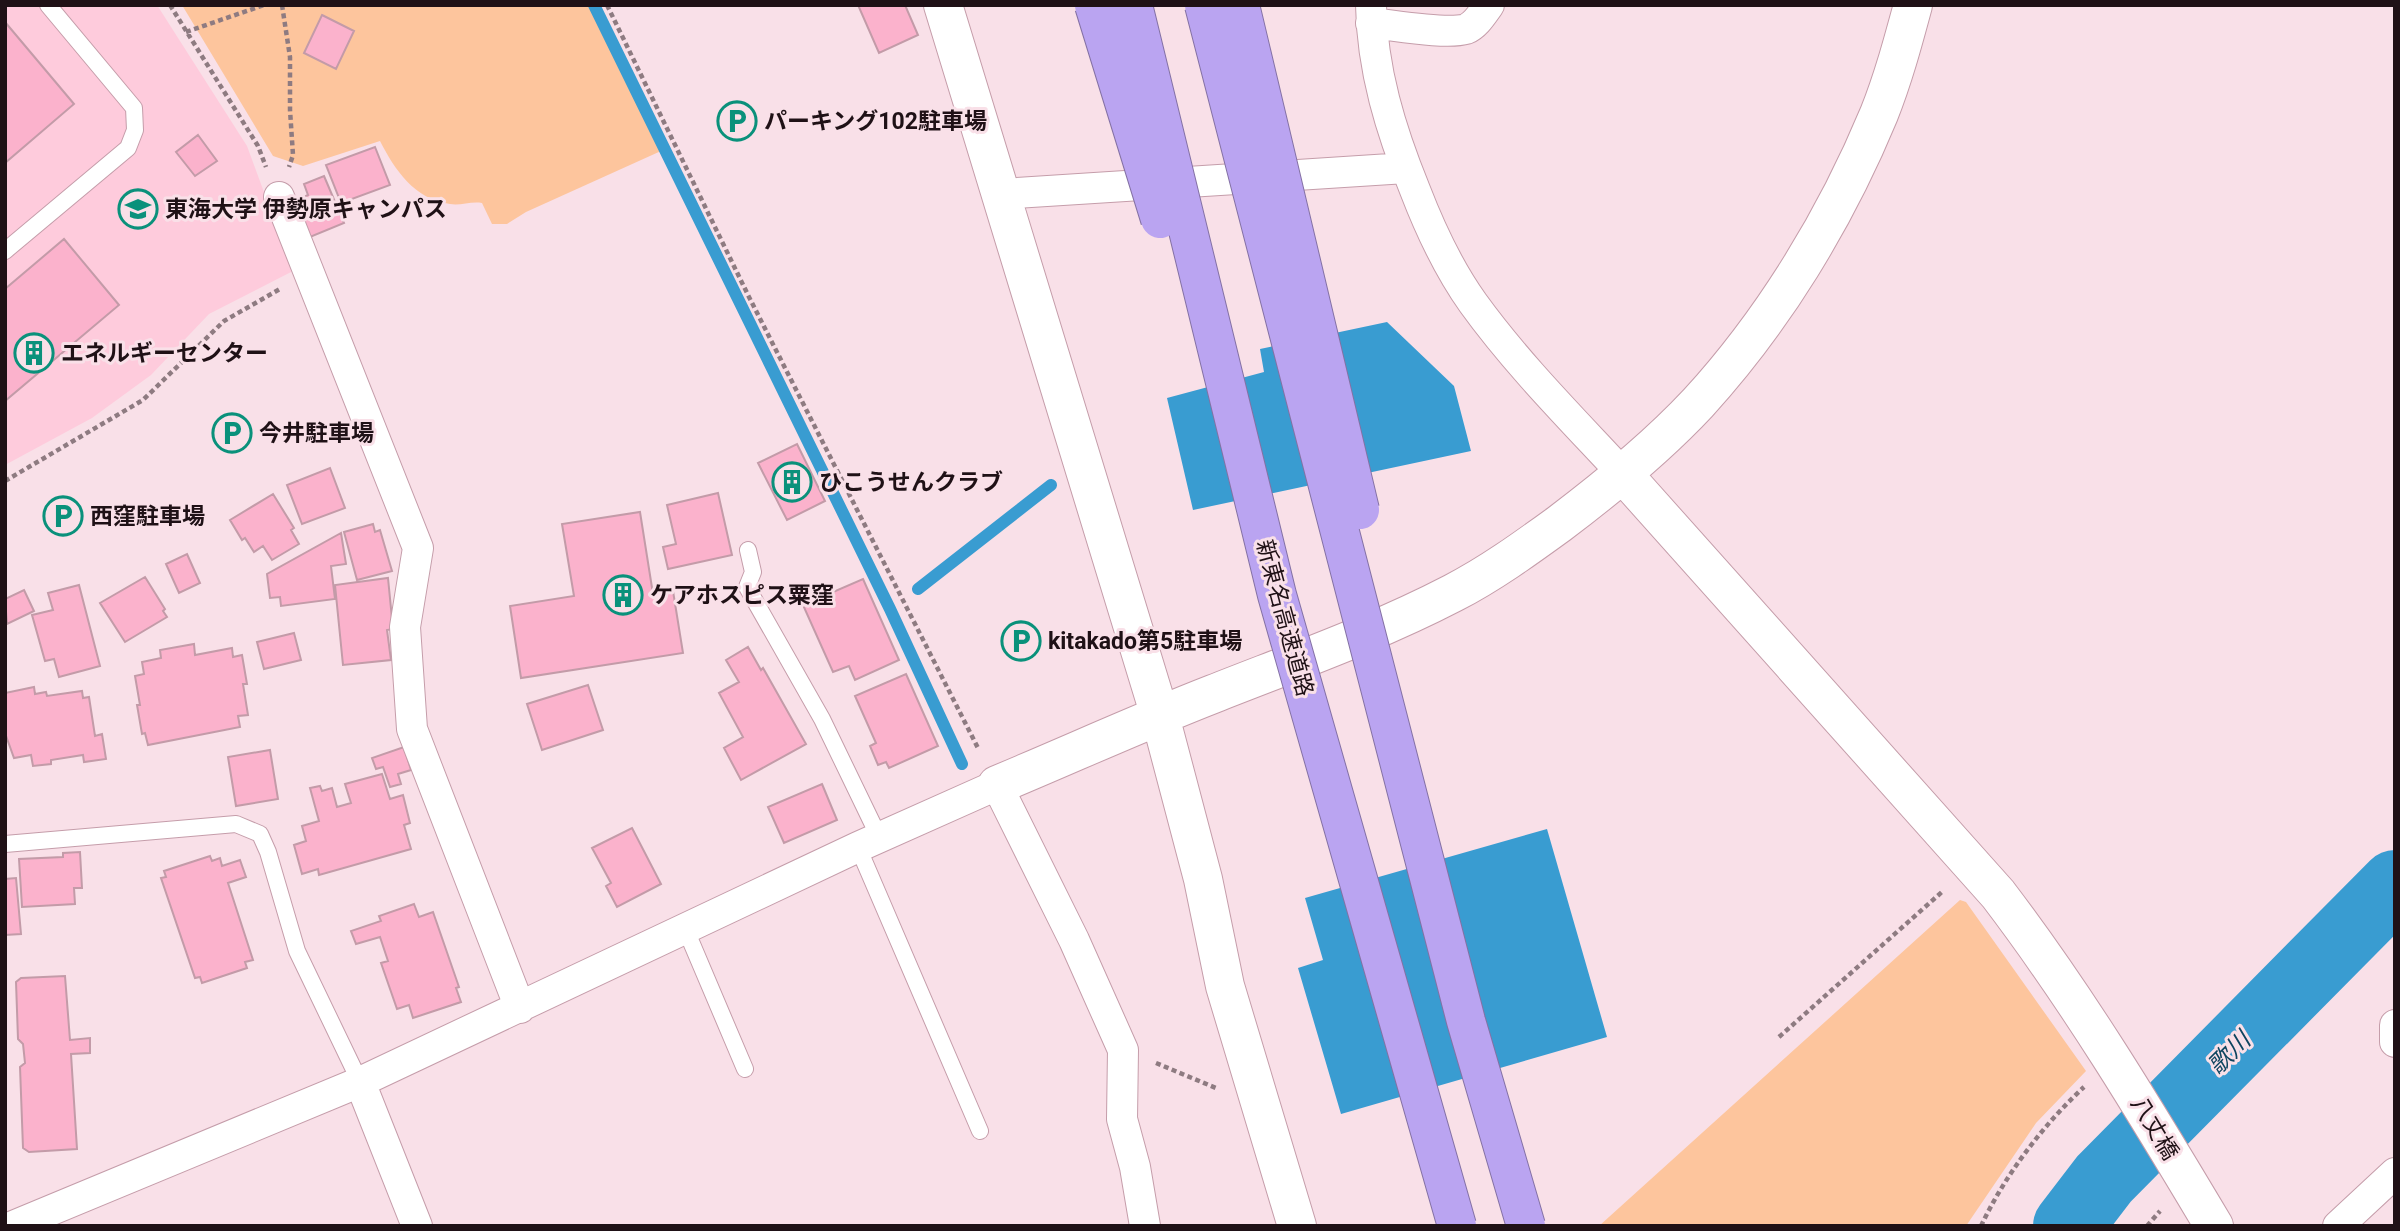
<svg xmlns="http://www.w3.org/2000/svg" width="2400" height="1231" font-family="Roboto,'Noto Sans JP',sans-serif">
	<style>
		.built { fill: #fecbdc }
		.green { fill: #fdc59d }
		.water { fill: #399cd1 }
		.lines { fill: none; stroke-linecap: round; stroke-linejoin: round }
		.stream { stroke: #399cd1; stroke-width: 12 }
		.river { stroke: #399cd1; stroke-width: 70 }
		.building { fill: #fbb2cc; stroke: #c39ba8; stroke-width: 2 }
		.service-casing { stroke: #c59daa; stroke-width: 18 }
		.minor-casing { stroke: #c59daa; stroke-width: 32 }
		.tertiary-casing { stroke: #c59daa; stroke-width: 40 }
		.path { stroke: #8e7b81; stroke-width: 4.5; stroke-dasharray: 5 3.5; stroke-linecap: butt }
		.service { stroke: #fff; stroke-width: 16 }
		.minor { stroke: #fff; stroke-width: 30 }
		.tertiary { stroke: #fff; stroke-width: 38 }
		.motorway-bridge-casing { stroke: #8471a4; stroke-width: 40; stroke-linecap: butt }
		.motorway-bridge { stroke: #baa4f1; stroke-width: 38 }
		.labels { text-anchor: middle; stroke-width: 6; stroke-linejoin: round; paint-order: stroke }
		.poi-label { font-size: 23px; font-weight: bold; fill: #1f1116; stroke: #f9e0e8; text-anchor: start }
		.street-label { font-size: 23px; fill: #1f1116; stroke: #f9e0e8 }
		.water-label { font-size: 24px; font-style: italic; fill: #0d445f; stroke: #f9e0e8 }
	</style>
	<rect width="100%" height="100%" fill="#f9e0e8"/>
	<!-- built -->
	<path class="built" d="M 5,5 L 157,5 L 247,146 L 293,271 L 209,314 L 151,375 L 92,418 L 5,465 Z"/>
	<!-- green -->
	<path class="green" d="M 182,5 L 590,5 L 661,151 L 526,212 L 507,224 L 492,224 L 482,203 C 471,201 460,206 450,204 C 414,199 395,170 380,141 L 303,166 L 273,156 Z
		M 1960,900 L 1966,902 L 2086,1071 L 2036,1123 L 1966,1226 L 1599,1226 Z"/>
	<!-- water -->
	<path class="water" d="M 1387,322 L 1454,386 L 1471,451 L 1193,510 L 1167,398 L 1264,372 L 1260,349 Z
		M 1547,829 L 1607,1037 L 1341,1114 L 1298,968 L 1323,960 L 1305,898 Z"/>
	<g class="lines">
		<!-- stream -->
		<path class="stream" d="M 594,5 L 890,609 L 962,764
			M 918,589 L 1051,485"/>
		<!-- river -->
		<path class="river" d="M 2068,1226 L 2104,1179 L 2395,885"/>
	</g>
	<!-- building -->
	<path class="building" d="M 858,5 L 905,5 L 918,35 L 879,53 Z
		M 322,15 L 354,31 L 336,69 L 304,53 Z
		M 5,22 L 74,104 L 5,163 Z
		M 198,135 L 217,161 L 195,176 L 176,152 Z
		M 375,147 L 390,185 L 341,203 L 326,165 Z
		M 324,176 L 344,223 L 310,237 L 298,210 L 306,207 L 302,198 L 308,195 L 304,184 Z
		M 64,239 L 119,305 L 5,401 L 5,289 Z
		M 797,444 L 825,501 L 787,520 L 758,463 Z
		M 330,468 L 345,508 L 302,524 L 287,485 Z
		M 718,493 L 732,555 L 668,569 L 663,547 L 676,544 L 667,505 Z
		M 273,494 L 294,528 L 291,530 L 299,544 L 272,560 L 263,546 L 254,552 L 245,538 L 242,540 L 230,520 Z
		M 640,512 L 653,594 L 673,591 L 683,653 L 521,678 L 510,606 L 574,596 L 562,524 Z
		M 373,524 L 375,532 L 380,530 L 392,571 L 357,580 L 344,532 Z
		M 341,533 L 346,564 L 331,566 L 335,599 L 281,606 L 280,597 L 270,598 L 267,574 Z
		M 187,554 L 200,583 L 179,593 L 166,564 Z
		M 145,577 L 165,609 L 163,611 L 167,617 L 125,642 L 100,603 Z
		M 388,578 L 393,629 L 387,630 L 391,660 L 343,665 L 335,585 Z
		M 863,579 L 899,660 L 855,680 L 849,666 L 833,672 L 803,605 Z
		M 79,585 L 100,666 L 59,677 L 54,659 L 45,661 L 32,615 L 53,610 L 48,593 Z
		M 24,590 L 34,611 L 7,624 L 5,599 Z
		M 294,633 L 301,660 L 264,669 L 257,642 Z
		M 194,644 L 195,655 L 232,648 L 233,657 L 242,655 L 247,684 L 243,684 L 248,715 L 238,716 L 240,727 L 148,745 L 145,733 L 142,734 L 137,705 L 140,705 L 135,676 L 144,674 L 142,662 L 161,658 L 160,650 Z
		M 748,647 L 761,670 L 763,668 L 806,744 L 741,780 L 724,748 L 743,737 L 719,693 L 739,682 L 726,660 Z
		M 906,674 L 938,746 L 889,768 L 886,762 L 878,765 L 870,746 L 876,743 L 855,696 Z
		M 588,685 L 603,730 L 542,750 L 527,704 Z
		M 34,687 L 35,694 L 46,692 L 47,696 L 82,691 L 83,698 L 89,697 L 95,736 L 102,734 L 106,759 L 84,762 L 83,755 L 51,760 L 51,764 L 33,766 L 31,755 L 14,758 L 5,733 L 5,693 Z
		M 404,747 L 411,770 L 398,774 L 401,784 L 390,787 L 383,767 L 376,769 L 372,758 Z
		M 270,750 L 278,799 L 236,806 L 228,757 Z
		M 382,774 L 390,799 L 403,795 L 410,823 L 404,825 L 411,849 L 319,875 L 318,869 L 302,874 L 294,845 L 306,841 L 302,826 L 319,821 L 310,788 L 320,786 L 322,791 L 332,788 L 337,807 L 351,803 L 345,784 Z
		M 822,784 L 837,820 L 784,843 L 768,807 Z
		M 632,828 L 661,884 L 617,907 L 606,886 L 611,883 L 592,848 Z
		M 80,852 L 82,888 L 74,888 L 75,904 L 22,907 L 19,859 L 63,857 L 63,853 Z
		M 210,856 L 212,861 L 220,858 L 222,866 L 240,860 L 246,877 L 228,883 L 253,960 L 245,962 L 247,968 L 202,983 L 200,977 L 195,978 L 161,878 L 166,877 L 164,871 Z
		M 16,878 L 21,934 L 5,935 L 5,879 Z
		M 414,904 L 419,917 L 433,912 L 459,987 L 456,988 L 461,1002 L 413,1018 L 409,1005 L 397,1009 L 381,963 L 388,961 L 380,937 L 356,944 L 351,931 L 381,921 L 379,916 Z
		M 65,976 L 70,1040 L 90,1038 L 90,1053 L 71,1054 L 77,1149 L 29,1152 L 23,1148 L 20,1067 L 25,1063 L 23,1044 L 18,1039 L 16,982 L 21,978 Z"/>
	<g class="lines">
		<!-- service casing -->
		<g class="service-casing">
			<path id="service" d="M 5,251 L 128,148 L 135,130 L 134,108 L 48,5
				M 748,550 L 753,572 L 747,587 L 822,719 L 879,837
				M 5,844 L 236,824 L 260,834 L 268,852 L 297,951 L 360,1082
				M 858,847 L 980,1131
				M 686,930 L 745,1069"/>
		</g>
		<!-- minor casing -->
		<g class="minor-casing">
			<path id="minor" d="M 1371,5 C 1372,70 1391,131 1415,190 C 1430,229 1448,268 1473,303 C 1517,364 1572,419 1623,474
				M 1371,23 C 1393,25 1446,35 1466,29 C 1476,25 1483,13 1489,5
				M 1001,194 L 1406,168
				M 279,197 L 418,548 L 405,627 L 412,729 L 520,1008
				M 2395,1025 L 2395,1042
				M 360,1082 L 417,1226
				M 13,1226 L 360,1082 L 858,847 L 997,785 L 1074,940 L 1123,1050 L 1122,1119 L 1135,1167 L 1145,1226
				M 2338,1226 L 2395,1173"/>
		</g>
		<!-- tertiary casing -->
		<g class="tertiary-casing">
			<path id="tertiary" d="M 943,5 L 1160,716 L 1203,879 L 1225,986 L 1297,1226
				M 1623,474 L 1998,894 C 2078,999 2146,1112 2214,1226
				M 997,785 C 1069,755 1141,722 1213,694 C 1294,662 1376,633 1453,593 C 1490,574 1526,548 1559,524 C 1608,487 1656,448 1698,403 C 1774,320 1836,218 1879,114 C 1893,79 1903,42 1913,5"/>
		</g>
		<!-- path -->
		<path class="path" d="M 170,5 L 258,146 L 266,167
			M 282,5 L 290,57 L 290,110 L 293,155 L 289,167
			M 607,5 L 748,295 L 979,750
			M 186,32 L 264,5
			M 5,481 L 143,400 L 224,321 L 280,289
			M 1779,1037 L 1943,891
			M 1156,1063 L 1216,1088
			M 1981,1226 C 2005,1175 2043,1125 2084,1087
			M 2147,1226 L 2160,1211"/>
		<!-- service -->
		<use href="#service" class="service"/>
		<!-- minor -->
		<use href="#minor" class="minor"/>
		<!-- tertiary -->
		<use href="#tertiary" class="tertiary"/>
		<!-- motorway-bridge casing -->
		<g class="motorway-bridge-casing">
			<path id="motorway-bridge" d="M 1094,5 L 1160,219
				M 1133,5 L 1277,595 L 1457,1226
				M 1204,5 L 1466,1021 L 1526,1226
				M 1240,5 L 1360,510"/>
		</g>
		<!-- motorway-bridge -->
		<use href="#motorway-bridge" class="motorway-bridge"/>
	</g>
	<!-- icons -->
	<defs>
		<g id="parking-ring" transform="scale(2.0125)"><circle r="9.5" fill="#f9e0e8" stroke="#0a917b" stroke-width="1.5"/><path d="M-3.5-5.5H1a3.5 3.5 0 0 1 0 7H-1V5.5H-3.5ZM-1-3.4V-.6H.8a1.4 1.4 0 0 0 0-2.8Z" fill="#0a917b"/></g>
		<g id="university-ring" transform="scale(2.0125)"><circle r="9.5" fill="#f9e0e8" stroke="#0a917b" stroke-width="1.5"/><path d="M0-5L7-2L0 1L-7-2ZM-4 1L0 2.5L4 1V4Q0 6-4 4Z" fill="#0a917b"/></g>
		<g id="building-ring" transform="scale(2.0125)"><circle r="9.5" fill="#f9e0e8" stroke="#0a917b" stroke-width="1.5"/><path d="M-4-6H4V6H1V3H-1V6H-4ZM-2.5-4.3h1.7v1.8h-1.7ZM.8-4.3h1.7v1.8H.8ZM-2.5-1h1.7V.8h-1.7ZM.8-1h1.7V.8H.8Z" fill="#0a917b"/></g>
	</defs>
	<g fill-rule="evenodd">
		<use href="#parking-ring" x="737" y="121"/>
		<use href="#university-ring" x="138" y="209"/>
		<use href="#building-ring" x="34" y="353"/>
		<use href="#parking-ring" x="232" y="433"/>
		<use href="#building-ring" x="792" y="482"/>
		<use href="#parking-ring" x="63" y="516"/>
		<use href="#building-ring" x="623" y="595"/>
		<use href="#parking-ring" x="1021" y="641"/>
	</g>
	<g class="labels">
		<!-- poi labels -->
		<g class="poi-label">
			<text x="764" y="129">パーキング102駐車場</text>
			<text x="165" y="217">東海大学 伊勢原キャンパス</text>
			<text x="61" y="361">エネルギーセンター</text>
			<text x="259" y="441">今井駐車場</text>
			<text x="819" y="490">ひこうせんクラブ</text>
			<text x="90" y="524">西窪駐車場</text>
			<text x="650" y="603">ケアホスピス粟窪</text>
			<text x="1048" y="649">kitakado第5駐車場</text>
		</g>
		<!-- street labels -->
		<g class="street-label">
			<text transform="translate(1285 618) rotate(75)" y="8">新東名高速道路</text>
			<text transform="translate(2155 1128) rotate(59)" y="8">八丈橋</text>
		</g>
		<!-- water labels -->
		<g class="water-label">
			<text transform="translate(2229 1053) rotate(-45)" y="8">歌川</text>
		</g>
	</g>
	<!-- border -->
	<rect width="2400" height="1231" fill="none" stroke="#1f1116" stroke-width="14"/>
</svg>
